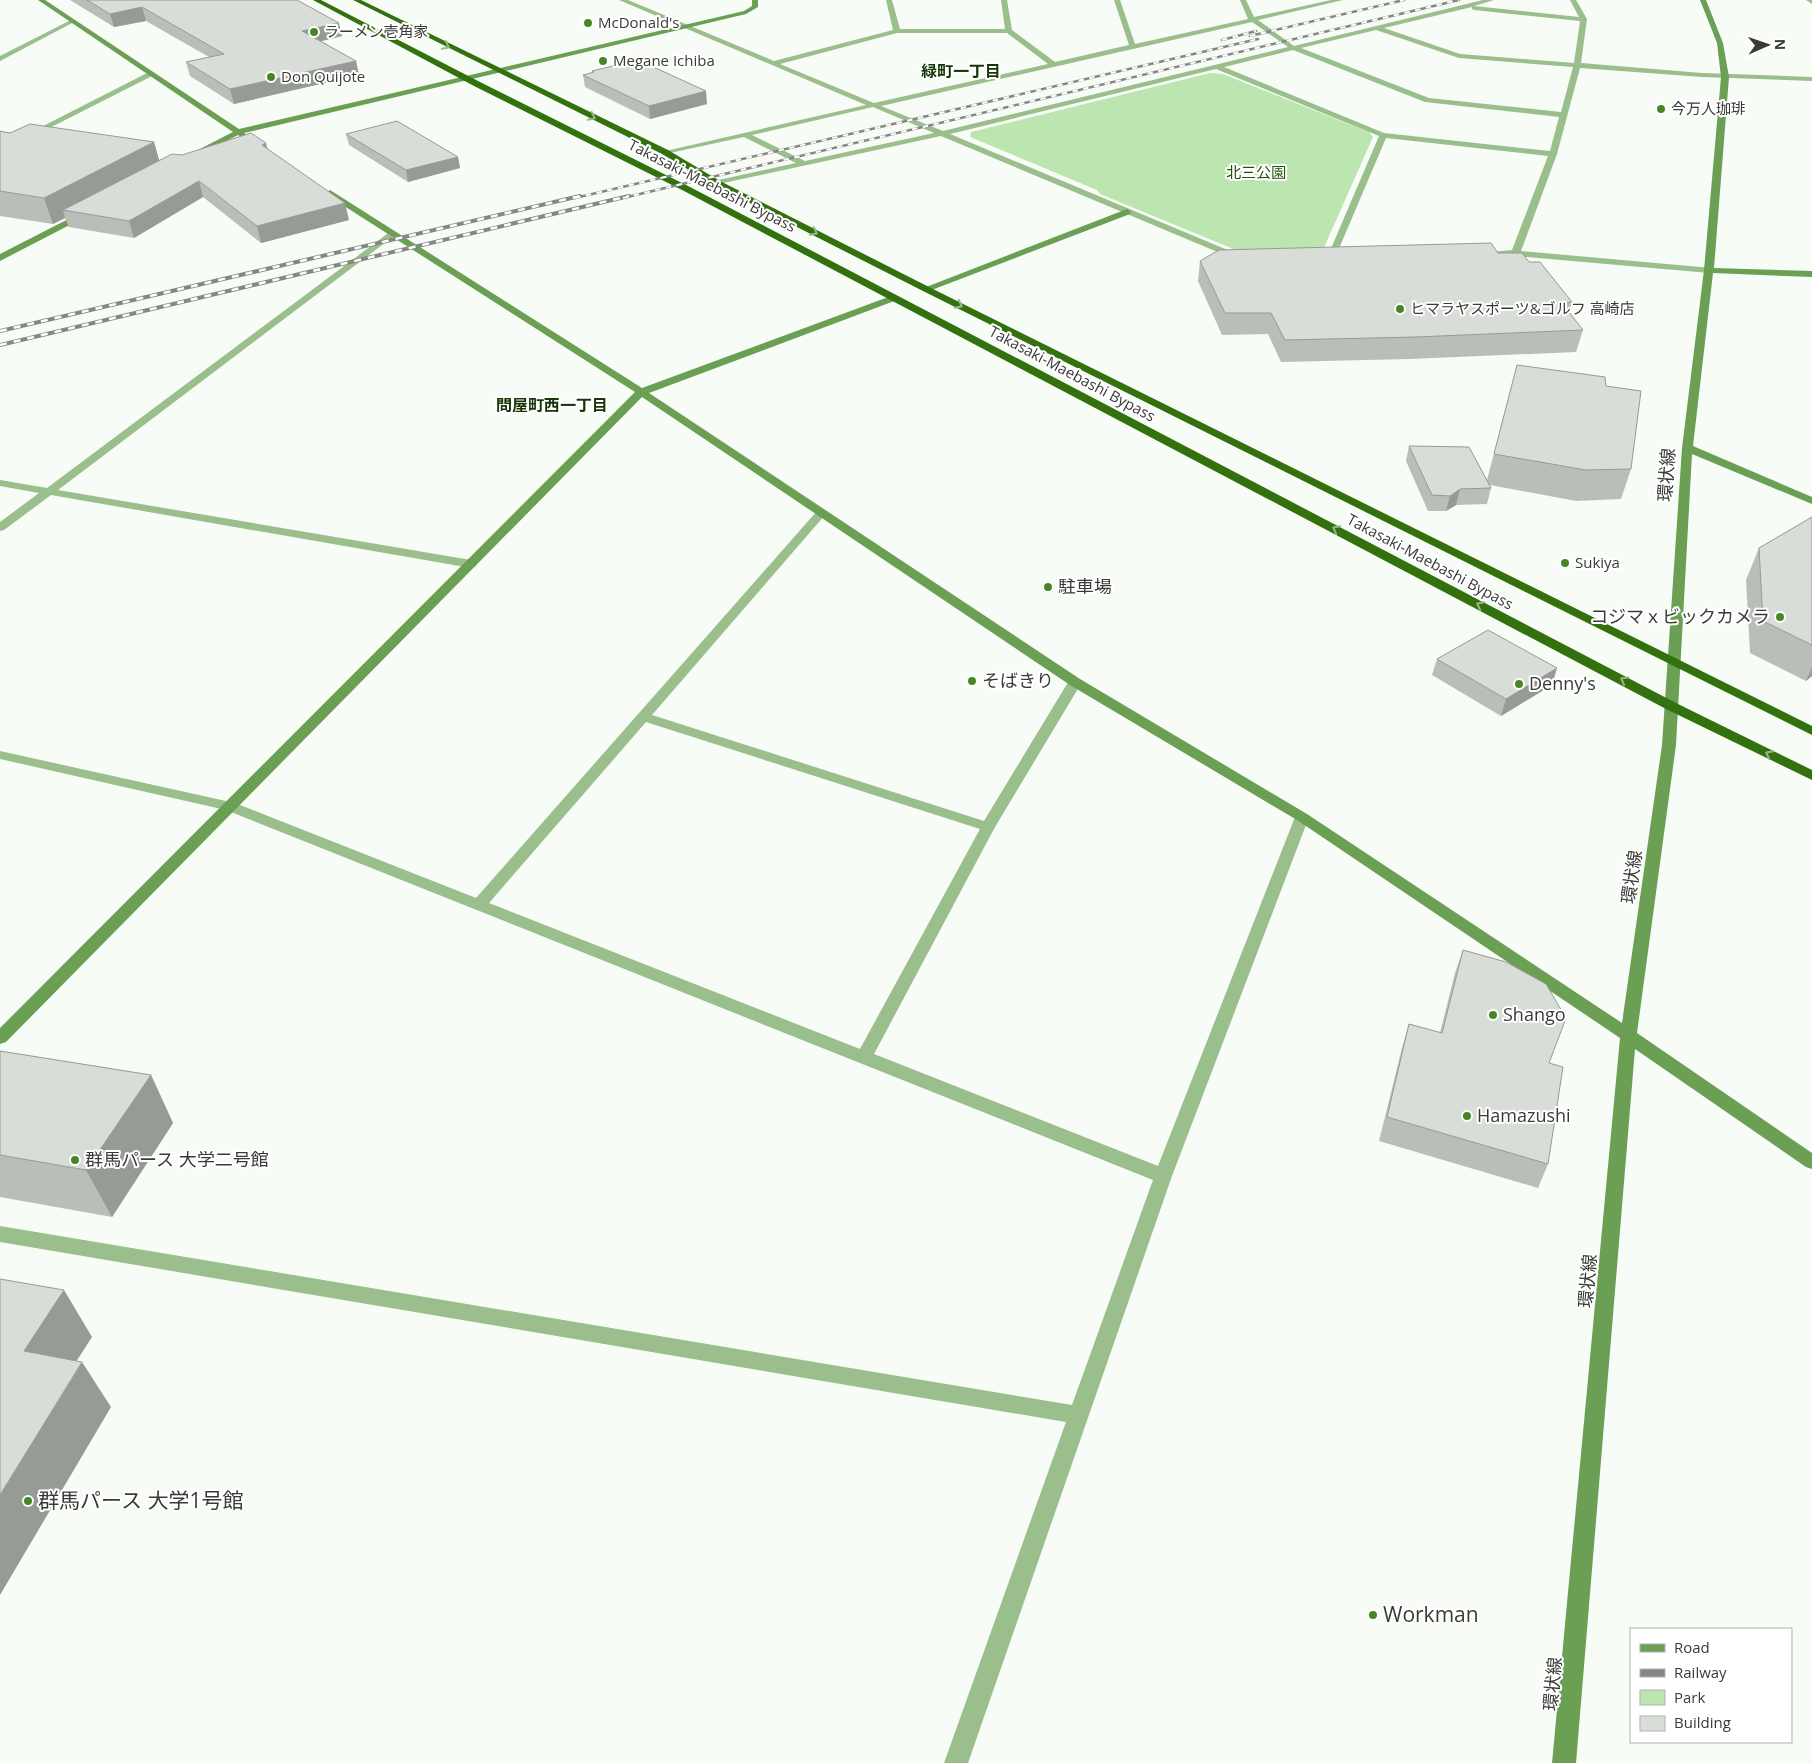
<svg xmlns="http://www.w3.org/2000/svg" width="1812" height="1763" font-family="'Open Sans','Noto Sans JP',sans-serif">
	<style>
		.green { fill: #bde5af }
		.lines { fill: none; stroke-linecap: round; stroke-linejoin: round }
		.street { fill: #9abe8c; fill-rule: evenodd }
		.secondary { fill: #6a9f54; fill-rule: evenodd }
		.highway { fill: #33710f; fill-rule: evenodd }
		.rail-far1-casing { stroke: #858784; stroke-width: 2.5 }
		.rail-casing { stroke: #858784; stroke-width: 4 }
		.rail-far1 { stroke: #fff; stroke-width: 2; stroke-dasharray: 5.5; stroke-linecap: butt }
		.rail { stroke: #fff; stroke-width: 2.5; stroke-dasharray: 7; stroke-linecap: butt }
		.wall { fill: #babeb9 }
		.shaded-wall { fill: #979b96 }
		.building { fill: #d8ddd7; stroke: #979b96 }
		.oneway { stroke: #99b887 }
		.poi-dot { fill: #468628; stroke: #fff; stroke-width: 2 }
		.labels { text-anchor: middle; stroke-width: 4; stroke-linejoin: round; paint-order: stroke }
		.far-poi-label { font-size: 15px; fill: #3a3b39; stroke: #fff; text-anchor: start }
		.far-park-label { font-size: 15px; fill: #245507; stroke: #fff }
		.far-street-label { font-size: 15px; fill: #3a3b39; stroke: #fff }
		.far-neighbourhood-label { font-size: 16px; font-weight: bold; fill: #173608; stroke: #fff }
		.street-label { font-size: 18px; fill: #3a3b39; stroke: #fff }
		.poi-label { font-size: 18px; fill: #3a3b39; stroke: #fff; text-anchor: start }
		.near-poi-label { font-size: 21px; fill: #3a3b39; stroke: #fff; text-anchor: start }
	</style>
	<rect width="100%" height="100%" fill="#f7fcf6"/>
	<!-- green -->
	<path class="green" d="M 1210,73 L 1223,74 L 1369,132 L 1373,137 L 1322,252 L 1243,253 L 1100,194 L 1097,190 L 970,137 L 971,132 Z"/>
	<g class="lines">
		<!-- street -->
		<path class="street" d="M 619,0 L 628,0 L 774,61 L 893,30 L 886,0 L 892,0 L 900,29 L 1005,29 L 1001,0 L 1007,0 L 1012,30 L 1055,62 L 1129,45 L 1114,0 L 1120,0 L 1135,44 L 1248,19 L 1240,0 L 1246,0 L 1254,17 L 1331,0 L 1343,0 L 1258,20 L 1294,46 L 1483,0 L 1494,0 L 1474,6 L 1579,17 L 1570,0 L 1576,0 L 1587,19 L 1581,63 L 1702,73 L 1812,77 L 1812,81 L 1702,77 L 1580,68 L 1557,154 L 1521,251 L 1712,268 L 1712,272 L 1709,273 L 1516,256 L 1491,256 L 1491,252 L 1512,250 L 1548,156 L 1386,138 L 1335,258 L 1334,260 L 1328,260 L 1327,258 L 1379,136 L 1216,69 L 950,134 L 1242,256 L 1242,260 L 1239,261 L 941,136 L 714,185 L 714,181 L 796,163 L 744,137 L 665,154 L 661,152 L 866,105 ZM 1472,7 L 1472,9 L 1474,10 L 1580,21 L 1574,63 L 1460,54 L 1384,28 ZM 1252,22 L 1288,47 L 943,131 L 881,106 ZM 1376,30 L 1459,58 L 1573,67 L 1561,112 L 1429,98 L 1301,48 ZM 897,33 L 1007,33 L 1048,64 L 874,103 L 780,64 ZM 1293,50 L 1425,102 L 1559,117 L 1550,151 L 1384,133 L 1224,67 ZM 873,107 L 934,133 L 805,161 L 752,135 Z
			M 1806,0 L 1812,0 L 1812,4 Z
			M 71,20 L 76,21 L 0,61 L 0,56 Z
			M 149,72 L 156,74 L 0,153 L 0,148 Z
			M 391,231 L 395,234 L 394,236 L 58,490 L 471,560 L 477,564 L 475,567 L 471,568 L 51,495 L 4,530 L 0,531 L 0,522 L 39,493 L 0,486 L 0,480 L 47,488 Z
			M 821,510 L 827,513 L 825,515 L 652,715 L 984,821 L 1070,679 L 1080,679 L 1082,682 L 995,827 L 874,1054 L 1158,1166 L 1295,817 L 1297,814 L 1307,814 L 1309,817 L 1172,1176 L 968,1763 L 944,1763 L 1066,1422 L 0,1242 L 0,1226 L 1072,1405 L 1153,1180 L 226,810 L 0,759 L 0,751 L 235,803 L 476,898 L 817,511 ZM 646,722 L 980,829 L 860,1049 L 489,903 Z"/>
		<!-- secondary -->
		<path class="secondary" d="M 38,0 L 45,0 L 239,129 L 744,11 L 752,6 L 752,0 L 758,0 L 758,7 L 746,14 L 244,133 L 262,144 L 262,148 L 256,148 L 238,135 L 195,157 L 191,155 L 192,153 L 233,132 Z
			M 1700,0 L 1706,0 L 1723,43 L 1729,77 L 1714,268 L 1812,271 L 1812,277 L 1713,273 L 1693,446 L 1812,497 L 1812,504 L 1692,454 L 1676,745 L 1637,1033 L 1812,1153 L 1812,1169 L 1806,1167 L 1635,1049 L 1576,1763 L 1552,1763 L 1620,1038 L 1297,820 L 1070,685 L 642,397 L 6,1042 L 0,1044 L 0,1028 L 635,392 L 327,195 L 326,193 L 330,190 L 642,388 L 891,296 L 897,296 L 897,300 L 649,393 L 1080,679 L 1307,814 L 1622,1023 L 1662,745 L 1682,448 L 1704,270 L 1721,77 L 1717,43 Z
			M 1127,209 L 1131,212 L 1130,214 L 929,291 L 926,292 L 921,289 Z
			M 84,211 L 88,214 L 87,216 L 0,261 L 0,254 Z"/>
		<!-- highway -->
		<path class="highway" d="M 313,0 L 321,0 L 480,82 L 690,187 L 1676,703 L 1812,770 L 1812,780 L 1666,709 L 684,191 L 474,86 Z
			M 353,0 L 361,0 L 668,150 L 720,181 L 929,287 L 1812,726 L 1812,735 L 923,291 L 714,185 L 662,154 Z"/>
		<!-- rail-far1 casing -->
		<g class="rail-far1-casing">
			<path id="rail-far1" d="M 1250,36 L 1404,0
				M 1222,40 L 1256,31
				M 575,198 L 1258,39
				M 623,198 L 1459,0"/>
		</g>
		<!-- rail casing -->
		<g class="rail-casing">
			<path id="rail" d="M 0,331 L 580,196
				M 0,345 L 629,196"/>
		</g>
		<!-- rail-far1 -->
		<use href="#rail-far1" class="rail-far1"/>
		<!-- rail -->
		<use href="#rail" class="rail"/>
	</g>
	<!-- wall -->
	<path class="wall" d="M 70,0 L 297,0 L 342,36 L 321,41 L 356,61 L 359,75 L 234,104 L 190,76 L 186,62 L 209,57 L 146,21 L 114,27 Z
		M 592,71 L 707,104 L 650,119 L 585,87 L 583,75 L 592,73 Z
		M 0,131 L 10,133 L 154,142 L 159,160 L 182,155 L 267,149 L 349,220 L 261,243 L 203,197 L 134,238 L 69,227 L 65,218 L 53,224 L 0,216 Z
		M 346,134 L 458,157 L 460,168 L 408,182 L 349,145 Z
		M 1498,253 L 1529,262 L 1572,302 L 1569,312 L 1583,330 L 1576,352 L 1410,359 L 1281,362 L 1268,334 L 1222,335 L 1198,281 L 1200,261 Z
		M 1517,365 L 1606,386 L 1631,469 L 1621,499 L 1576,501 L 1490,485 L 1491,488 L 1487,504 L 1456,505 L 1446,511 L 1428,511 L 1406,461 L 1409,446 L 1487,480 Z
		M 1812,517 L 1812,676 L 1806,681 L 1750,653 L 1746,580 L 1759,548 Z
		M 1437,659 L 1557,668 L 1552,685 L 1501,716 L 1432,675 Z
		M 1463,950 L 1549,1063 L 1548,1164 L 1538,1188 L 1379,1141 L 1402,1048 L 1409,1024 L 1440,1033 L 1455,973 Z
		M 0,1051 L 151,1075 L 173,1123 L 112,1217 L 0,1197 Z"/>
	<!-- shaded-wall -->
	<path class="shaded-wall" d="M 142,7 L 146,21 L 114,27 L 110,14 Z
		M 339,23 L 342,36 L 306,45 L 302,31 Z
		M 356,61 L 359,75 L 234,104 L 230,89 Z
		M 706,91 L 707,104 L 650,119 L 649,106 Z
		M 154,142 L 161,167 L 63,210 L 65,218 L 53,224 L 44,198 Z
		M 266,143 L 270,159 L 262,145 Z
		M 458,157 L 460,168 L 408,182 L 406,170 Z
		M 199,181 L 203,197 L 134,238 L 129,221 Z
		M 345,203 L 349,220 L 261,243 L 257,226 Z
		M 1460,489 L 1456,505 L 1446,511 L 1450,496 Z
		M 1812,667 L 1812,676 L 1806,681 Z
		M 1557,668 L 1552,685 L 1501,716 L 1506,699 Z
		M 151,1075 L 173,1123 L 112,1217 L 86,1170 Z
		M 64,1290 L 92,1337 L 54,1396 L 24,1351 Z
		M 82,1362 L 111,1407 L 0,1595 L 0,1495 Z"/>
	<!-- building -->
	<path class="building" d="M 87,0 L 297,0 L 339,23 L 302,31 L 356,61 L 230,89 L 186,62 L 224,54 L 142,7 L 110,14 Z
		M 638,60 L 706,91 L 649,106 L 583,75 L 594,72 L 592,71 Z
		M 397,121 L 458,157 L 406,170 L 346,134 Z
		M 30,124 L 154,142 L 44,198 L 0,191 L 0,131 L 10,133 Z
		M 251,133 L 266,143 L 262,145 L 345,203 L 257,226 L 199,181 L 129,221 L 63,210 L 172,154 L 182,155 Z
		M 1491,243 L 1498,253 L 1522,253 L 1529,262 L 1540,262 L 1572,302 L 1562,303 L 1583,330 L 1415,337 L 1285,340 L 1271,313 L 1225,313 L 1200,261 L 1219,250 Z
		M 1517,365 L 1605,377 L 1606,386 L 1641,391 L 1631,469 L 1586,470 L 1494,454 Z
		M 1409,446 L 1469,447 L 1491,488 L 1460,489 L 1450,496 L 1432,495 Z
		M 1812,517 L 1812,645 L 1763,621 L 1759,548 Z
		M 1488,630 L 1557,668 L 1506,699 L 1437,659 Z
		M 1463,950 L 1506,962 L 1546,984 L 1566,1018 L 1549,1063 L 1563,1067 L 1548,1164 L 1387,1117 L 1409,1024 L 1442,1033 Z
		M 0,1051 L 151,1075 L 86,1170 L 0,1155 Z
		M 0,1279 L 64,1290 L 24,1351 L 82,1362 L 0,1495 Z"/>
	<!-- one-way arrows -->
	<defs><path id="oneway-chevron" d="M-2-3.5L2.5 0L-2 3.5" fill="none" stroke-width="1.6" stroke-linecap="round" stroke-linejoin="round" transform="scale(1.25)"/></defs>
	<g class="oneway">
		<use href="#oneway-chevron" transform="translate(446 46) rotate(27)"/>
		<use href="#oneway-chevron" transform="translate(592 117) rotate(26)"/>
		<use href="#oneway-chevron" transform="translate(814 232) rotate(27)"/>
		<use href="#oneway-chevron" transform="translate(959 305) rotate(27)"/>
		<use href="#oneway-chevron" transform="translate(1336 529) rotate(-152)"/>
		<use href="#oneway-chevron" transform="translate(1480 605) rotate(-152)"/>
		<use href="#oneway-chevron" transform="translate(1624 680) rotate(-151)"/>
		<use href="#oneway-chevron" transform="translate(1769 754) rotate(-153)"/>
	</g>
	<!-- markers -->
	<g class="poi-dot">
		<circle cx="588" cy="23" r="5"/>
		<circle cx="314" cy="32" r="5"/>
		<circle cx="603" cy="61" r="5"/>
		<circle cx="271" cy="77" r="5"/>
		<circle cx="1661" cy="109" r="5"/>
		<circle cx="1400" cy="309" r="5"/>
		<circle cx="1565" cy="563" r="5"/>
		<circle cx="1048" cy="587" r="5"/>
		<circle cx="1780" cy="617" r="5"/>
		<circle cx="972" cy="681" r="5"/>
		<circle cx="1519" cy="684" r="5"/>
		<circle cx="1493" cy="1015" r="5"/>
		<circle cx="1467" cy="1116" r="5"/>
		<circle cx="75" cy="1160" r="5"/>
		<circle cx="28" cy="1501" r="5"/>
		<circle cx="1373" cy="1615" r="5"/>
	</g>
	<g class="labels">
		<!-- far-poi labels -->
		<g class="far-poi-label">
			<text x="598" y="28">McDonald's</text>
			<text x="324" y="37">ラーメン壱角家</text>
			<text x="613" y="66">Megane Ichiba</text>
			<text x="281" y="82">Don Quijote</text>
			<text x="1671" y="114">今万人珈琲</text>
			<text x="1410" y="314">ヒマラヤスポーツ&amp;ゴルフ 高崎店</text>
			<text x="1575" y="568">Sukiya</text>
		</g>
		<!-- far-park labels -->
		<g class="far-park-label">
			<text x="1256" y="178">北三公園</text>
		</g>
		<!-- far-street labels -->
		<g class="far-street-label">
			<text transform="translate(712 186) rotate(27)" y="5">Takasaki-Maebashi Bypass</text>
			<text transform="translate(1072 374) rotate(28)" y="5">Takasaki-Maebashi Bypass</text>
			<text transform="translate(1430 562) rotate(28)" y="5">Takasaki-Maebashi Bypass</text>
		</g>
		<!-- far-neighbourhood labels -->
		<g class="far-neighbourhood-label">
			<text x="961" y="77">緑町一丁目</text>
			<text x="552" y="411">問屋町西一丁目</text>
		</g>
		<!-- street labels -->
		<g class="street-label">
			<text transform="translate(1667 475) rotate(-86)" y="6">環状線</text>
			<text transform="translate(1632 877) rotate(-82)" y="6">環状線</text>
			<text transform="translate(1588 1281) rotate(-85)" y="6">環状線</text>
			<text transform="translate(1553 1684) rotate(-85)" y="6">環状線</text>
		</g>
		<!-- poi labels -->
		<g class="poi-label">
			<text x="1058" y="593">駐車場</text>
			<text x="1770" y="623" text-anchor="end">コジマｘビックカメラ</text>
			<text x="982" y="687">そばきり</text>
			<text x="1529" y="690">Denny's</text>
			<text x="1503" y="1021">Shango</text>
			<text x="1477" y="1122">Hamazushi</text>
			<text x="85" y="1166">群馬パース 大学二号館</text>
		</g>
		<!-- near-poi labels -->
		<g class="near-poi-label">
			<text x="38" y="1508">群馬パース 大学1号館</text>
			<text x="1383" y="1622">Workman</text>
		</g>
	</g>
	<!-- legend -->
	<rect x="1630" y="1628" width="162" height="115" fill="#ffffff" stroke="#b0b1b0"/>
	<rect x="1640" y="1644" width="25" height="8" fill="#6a9f54" stroke="#b0b1b0"/>
	<text x="1674" y="1653" font-size="15" fill="#3a3b39">Road</text>
	<rect x="1640" y="1669" width="25" height="8" fill="#858784" stroke="#b0b1b0"/>
	<text x="1674" y="1678" font-size="15" fill="#3a3b39">Railway</text>
	<rect x="1640" y="1690" width="25" height="15" fill="#bde5af" stroke="#b0b1b0"/>
	<text x="1674" y="1703" font-size="15" fill="#3a3b39">Park</text>
	<rect x="1640" y="1716" width="25" height="15" fill="#d8ddd7" stroke="#b0b1b0"/>
	<text x="1674" y="1728" font-size="15" fill="#3a3b39">Building</text>
	<!-- north arrow -->
	<g transform="translate(1767 45) rotate(88)" stroke="#ffffff" stroke-width="4" paint-order="stroke">
	<path d="M0-4L9 19L0 12L-9 19Z" fill="#3a3b39"/>
	<text y="-8" font-size="14" font-weight="bold" text-anchor="middle" fill="#3a3b39">N</text>
	</g>
</svg>
